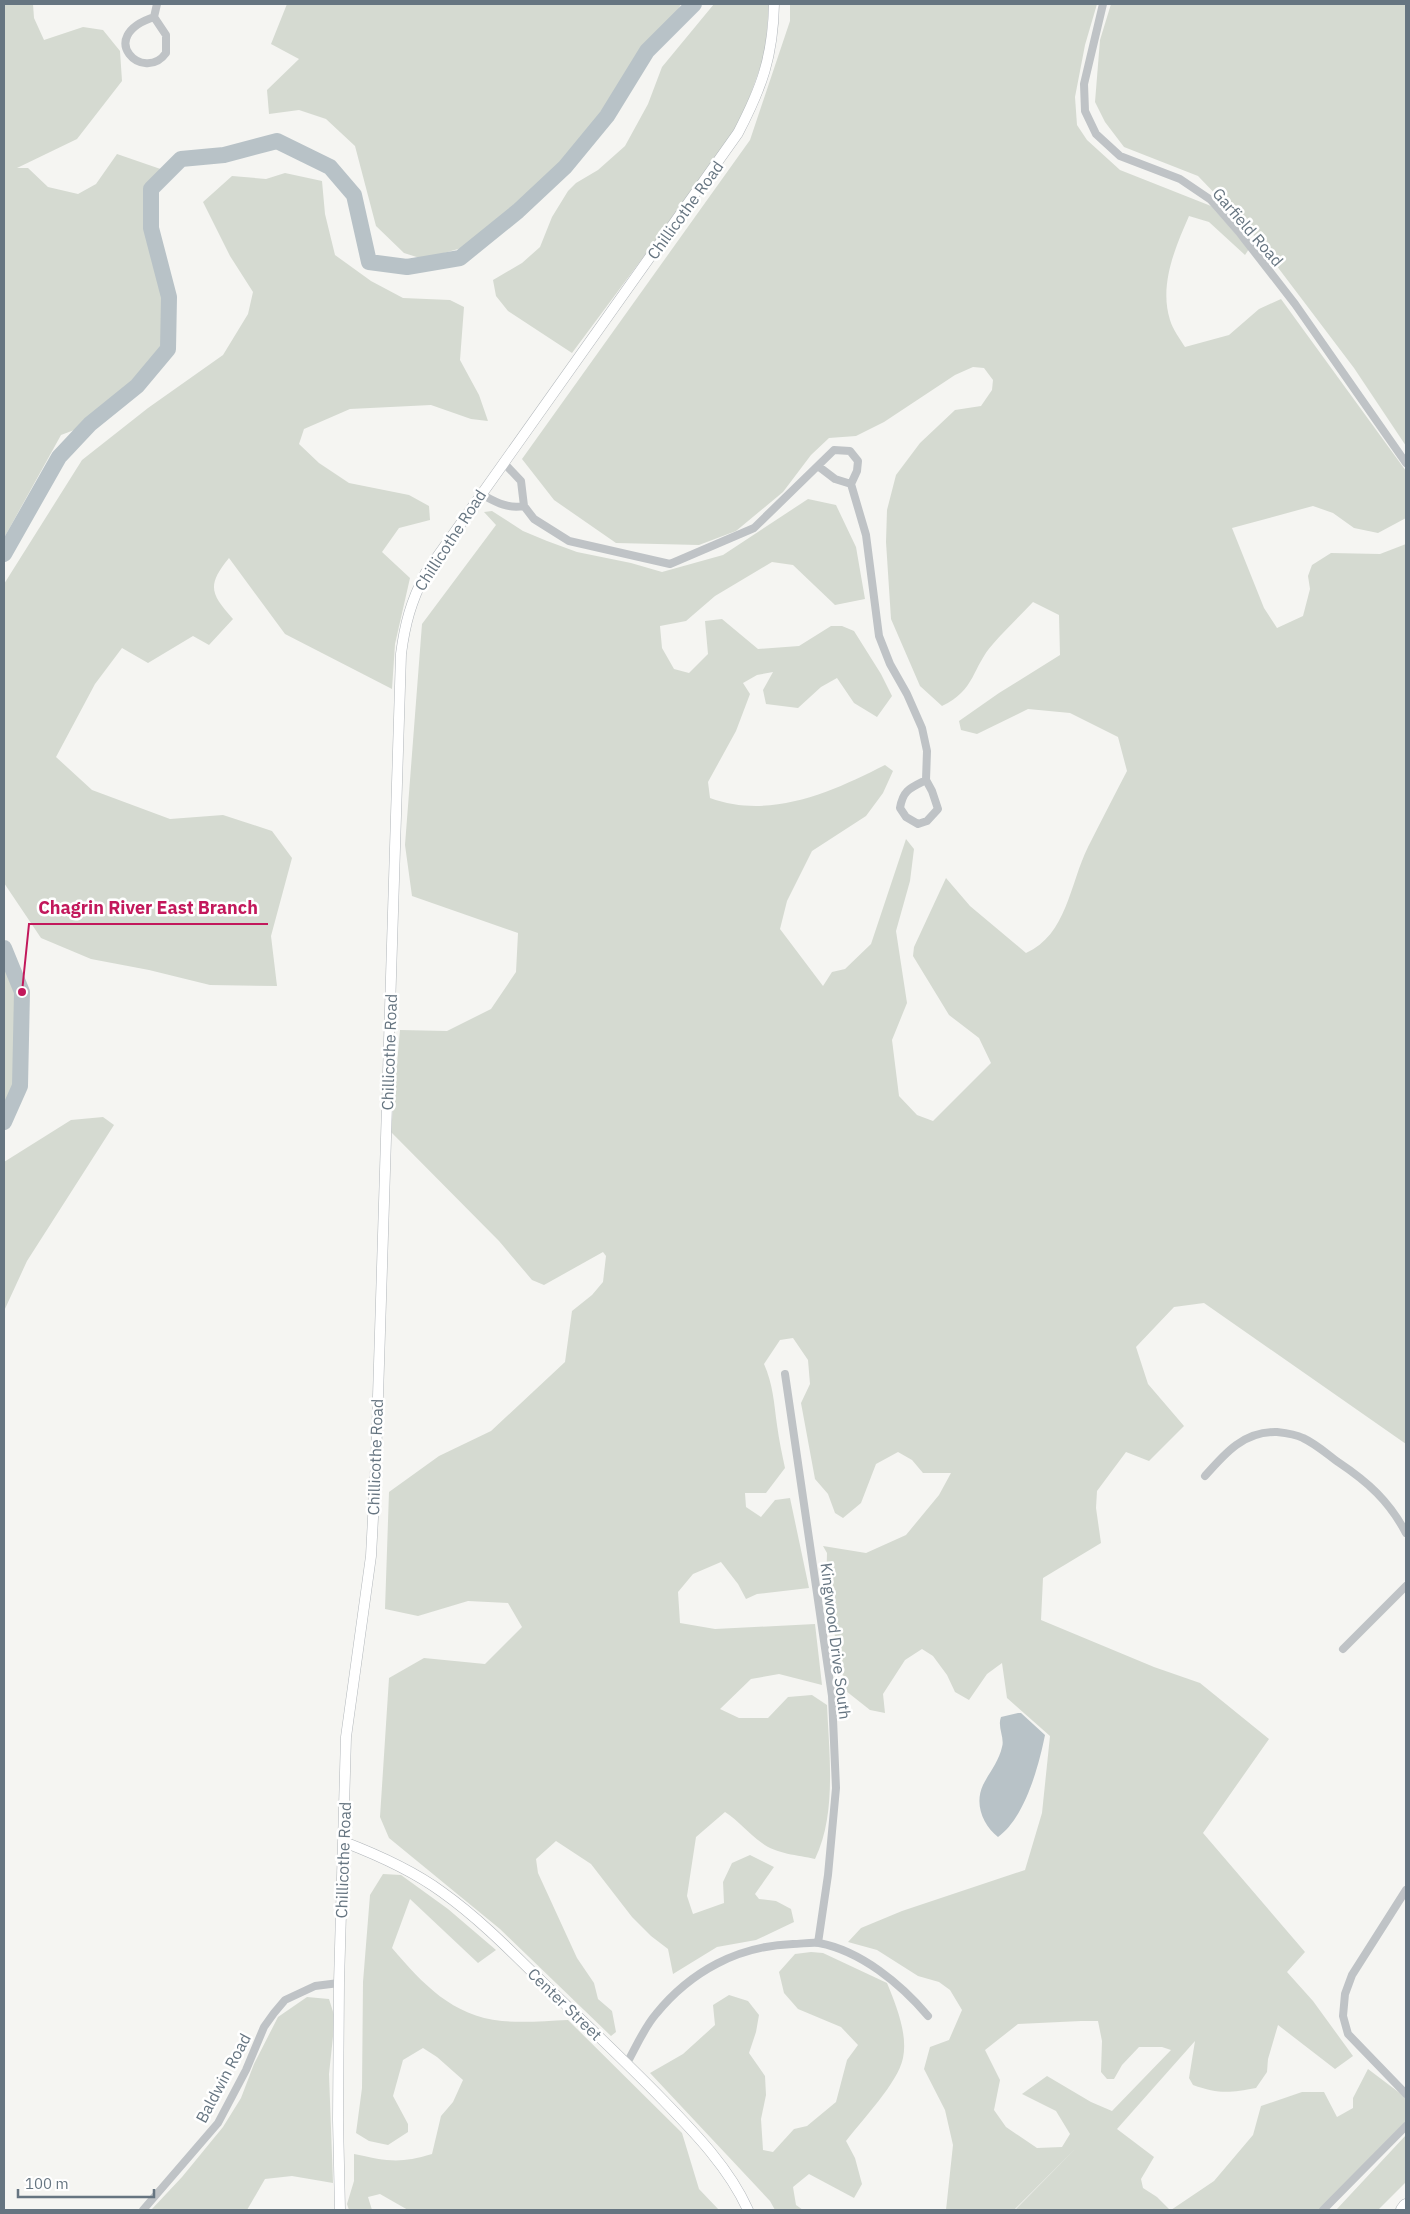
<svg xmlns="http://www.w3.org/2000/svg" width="1410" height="2214" font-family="'IBM Plex Sans',sans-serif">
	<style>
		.green { fill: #d5dad1; fill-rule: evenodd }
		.water { fill: #b8c2c7 }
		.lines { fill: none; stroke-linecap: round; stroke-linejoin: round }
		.river { stroke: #b8c2c7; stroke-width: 16 }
		.secondary-casing { stroke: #b1b6ba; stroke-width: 11 }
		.highway-casing { stroke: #b0b4b7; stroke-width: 15 }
		.street { stroke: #bfc3c6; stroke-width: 8 }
		.secondary { stroke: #fff; stroke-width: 10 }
		.highway { stroke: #fff; stroke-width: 14 }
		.labels { text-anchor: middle; stroke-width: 5; stroke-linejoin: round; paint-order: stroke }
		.street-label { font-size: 16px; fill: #667581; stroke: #fff }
		.leader { fill: none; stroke: #c2185b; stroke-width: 2 }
		.callout-dot { fill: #c2185b; stroke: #fff; stroke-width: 2 }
		.callout-label { font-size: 18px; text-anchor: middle; font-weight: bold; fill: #c2185b; stroke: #fff; stroke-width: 5; stroke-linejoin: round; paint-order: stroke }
	</style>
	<rect width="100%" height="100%" fill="#f5f5f2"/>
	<!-- green -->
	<path class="green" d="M 4,4 L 33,4 L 34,18 L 44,40 L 83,27 L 103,30 L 120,51 L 122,81 L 77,139 L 17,168 L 28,168 L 48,187 L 78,194 L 96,184 L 117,154 L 175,174 L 151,189 L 151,228 L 169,297 L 168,349 L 137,386 L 90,424 L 61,435 L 4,538 Z
		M 287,4 L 681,4 L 674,18 L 619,86 L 586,137 L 499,221 L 465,247 L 423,259 L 404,253 L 376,226 L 355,146 L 326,119 L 299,110 L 269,114 L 267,90 L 299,59 L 271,44 Z
		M 714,4 L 769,4 L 765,54 L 742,118 L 714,162 L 572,353 L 508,311 L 496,296 L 493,280 L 522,263 L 540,247 L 552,217 L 568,191 L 576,183 L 598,170 L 625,146 L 648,104 L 662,67 Z
		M 790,4 L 1097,4 L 1085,45 L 1075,97 L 1077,125 L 1087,140 L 1120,170 L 1211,206 L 1249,249 L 1245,255 L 1209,222 L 1189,216 C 1175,248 1159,285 1170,320 C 1173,330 1180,339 1185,347 L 1229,335 L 1259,309 L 1281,299 L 1406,471 L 1406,518 L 1378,533 L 1354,528 L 1333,513 L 1313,506 L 1232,528 L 1264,608 L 1277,628 L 1303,616 L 1310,589 L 1308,576 L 1312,565 L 1331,553 L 1380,554 L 1406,544 L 1406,1444 L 1204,1303 L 1174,1307 L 1136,1347 L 1148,1384 L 1184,1426 L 1149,1461 L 1126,1452 L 1097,1491 L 1096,1508 L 1101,1543 L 1043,1578 L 1041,1620 L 1154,1667 L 1200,1683 L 1269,1739 L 1203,1833 L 1305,1952 L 1287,1972 L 1313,2001 L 1353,2056 L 1335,2069 L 1278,2025 L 1268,2059 L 1267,2072 L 1256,2088 C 1230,2093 1218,2094 1193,2085 L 1189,2078 L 1195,2041 L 1117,2129 L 1154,2157 L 1141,2179 L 1143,2188 L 1157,2197 L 1170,2210 L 1015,2210 L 1075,2149 L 1014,2210 L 946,2210 L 953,2145 L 945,2110 L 924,2069 L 930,2047 L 949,2040 L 962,2010 L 950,1990 L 939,1982 L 918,1976 L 877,1950 L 848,1942 L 861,1928 L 902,1911 L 1025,1870 L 1042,1813 L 1050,1736 L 1007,1698 L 1002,1663 L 987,1674 L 969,1700 L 955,1692 L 947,1675 L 933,1656 L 922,1649 L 905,1660 L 883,1694 L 885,1713 L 870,1710 L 846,1691 L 826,1592 L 827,1553 L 823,1546 L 866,1553 L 906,1535 L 939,1495 L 951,1473 L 923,1473 L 912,1460 L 898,1452 L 876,1464 L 861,1503 L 843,1518 L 835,1513 L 828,1494 L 815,1479 L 801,1403 L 810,1384 L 808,1360 L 793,1338 L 780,1340 L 764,1364 C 773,1384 774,1403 777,1425 C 779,1440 782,1454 785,1468 L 766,1493 L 745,1493 L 746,1507 L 761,1517 L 775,1500 L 790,1498 L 809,1588 L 757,1594 L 746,1599 L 738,1584 L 721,1562 L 693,1574 L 678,1592 L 680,1623 L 715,1629 L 815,1624 L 822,1685 L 779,1674 L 751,1679 L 720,1709 L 739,1718 L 768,1718 L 788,1697 L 812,1695 L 827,1705 C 829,1753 837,1814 815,1859 C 798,1855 776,1854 762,1843 C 748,1833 739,1821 725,1812 L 696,1837 L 687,1896 L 693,1914 L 724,1903 L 723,1882 L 732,1863 L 750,1855 L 774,1867 L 755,1894 L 759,1899 L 776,1901 L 791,1909 L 794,1922 L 756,1940 L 717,1947 L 673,1974 L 668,1949 L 651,1936 L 632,1917 L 591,1864 L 556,1841 L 536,1859 L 538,1873 L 577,1958 L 594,1983 L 598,1999 L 612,2011 L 616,2032 L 611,2036 L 500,1929 L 389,1838 L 380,1817 L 389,1678 L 424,1658 L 485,1664 L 522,1627 L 508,1603 L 468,1601 L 418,1616 L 385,1609 L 389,1492 L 439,1456 L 491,1431 L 565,1362 L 572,1311 L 592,1295 L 603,1282 L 606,1256 L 603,1252 L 544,1285 L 532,1280 L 499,1241 L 391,1132 L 400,1030 L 447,1031 L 491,1009 L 516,972 L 518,933 L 412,896 L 405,845 L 422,624 L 496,525 L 484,512 L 492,511 L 523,531 L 547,541 L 577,552 L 631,563 L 662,572 L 723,555 L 808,499 L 836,505 L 856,547 L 865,599 L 835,605 L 793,565 L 772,562 L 715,596 L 686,621 L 660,626 L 662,648 L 674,669 L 689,673 L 708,654 L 705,621 L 722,619 L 758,649 L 799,646 L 831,626 L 842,626 L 854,631 L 881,674 L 892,696 L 877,717 L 854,703 L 837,678 L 821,687 L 798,708 L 766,704 L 763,690 L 773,672 L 757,675 L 743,683 L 750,694 L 736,731 L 708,782 L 710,798 C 770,820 832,792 885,765 L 893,771 L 883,793 L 866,816 L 812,851 L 787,901 L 780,929 L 823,986 L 832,972 L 845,969 L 871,944 L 906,839 L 914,849 L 910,881 L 896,931 L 907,1003 L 892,1040 L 899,1096 L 917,1115 L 933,1121 L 991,1063 L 979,1038 L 949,1015 L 913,956 L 914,947 L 946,878 L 970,906 L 1026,953 C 1067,935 1070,883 1088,847 C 1101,821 1114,796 1127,771 L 1118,737 L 1070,713 L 1028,709 L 977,734 L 961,730 L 959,721 L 999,693 L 1060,655 L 1059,615 L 1033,602 C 1020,616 1006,629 993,644 C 972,667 976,690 942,706 L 920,686 L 891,619 L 886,542 L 887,510 L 896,475 L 920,443 L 955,410 L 981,406 L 992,390 L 993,380 L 984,368 L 973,367 L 955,375 L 884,422 L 856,436 L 829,438 L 811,455 L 783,492 L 736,531 L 699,545 L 616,543 L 554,500 L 522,459 L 750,140 L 790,21 ZM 1081,2021 L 1098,2021 L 1102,2041 L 1101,2072 L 1107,2079 L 1114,2079 L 1122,2065 L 1139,2047 L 1162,2047 L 1171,2050 L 1112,2111 L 1091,2102 L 1047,2076 L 1022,2094 L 1056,2111 L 1070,2134 L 1062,2147 L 1037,2148 L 1006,2127 L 994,2110 L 1000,2080 L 985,2050 L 1018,2024 Z
		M 1111,4 L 1406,4 L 1406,446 L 1354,368 L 1248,228 L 1198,176 L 1124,147 L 1105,122 L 1095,102 L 1100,40 Z
		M 285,173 L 322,181 L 325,214 L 335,255 L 371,281 L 403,298 L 450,300 L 464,307 L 460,360 L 479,395 L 488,421 L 471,419 L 431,405 L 350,409 L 304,429 L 299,444 L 319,463 L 349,483 L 409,495 L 429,506 L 430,520 L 399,528 L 382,552 L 410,578 L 395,644 L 392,689 L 285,634 L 229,558 C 206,586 211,594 233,619 L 209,645 L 193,636 L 148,663 L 122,648 L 95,684 L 56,757 L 92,790 L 170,819 L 223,815 L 272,831 L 292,858 L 271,936 L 277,986 L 210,985 L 149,970 L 91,959 L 41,938 L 4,883 L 4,584 L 82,460 L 148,408 L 223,355 L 248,314 L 253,292 L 230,256 L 203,202 L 232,176 L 266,179 Z
		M 4,948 L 22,992 L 20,1086 L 4,1122 Z
		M 103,1117 L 114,1125 L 27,1261 L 4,1311 L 4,1162 L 71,1120 Z
		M 383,1874 L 401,1875 L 448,1909 L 496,1950 L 478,1963 L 410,1899 L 392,1948 C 423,1984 452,2016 502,2021 C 523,2023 546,2021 568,2020 L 682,2133 L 699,2189 L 719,2210 L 408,2210 L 380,2194 L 368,2197 L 372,2210 L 349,2210 L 347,2204 L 354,2181 L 354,2154 C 387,2161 399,2164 432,2154 L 441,2116 L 453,2102 L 463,2080 L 437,2057 L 423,2048 L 403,2060 L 393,2096 L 408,2124 L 408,2132 L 388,2145 L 369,2141 L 356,2133 L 362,2088 L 363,1982 L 370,1895 Z
		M 811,1952 L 823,1953 L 887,1983 C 896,2005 908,2034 903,2058 C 898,2083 862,2120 846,2141 L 855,2158 L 862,2184 L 854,2198 L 809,2174 L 793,2187 L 796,2205 L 803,2210 L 775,2210 L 770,2201 L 650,2073 L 683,2054 L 715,2025 L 713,2005 L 729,1995 L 748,2001 L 759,2015 L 756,2032 L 749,2053 L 765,2076 L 766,2095 L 761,2119 L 763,2150 L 773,2152 L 794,2129 L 807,2126 L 836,2102 L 847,2060 L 858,2045 L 841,2027 L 798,2009 L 784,1993 L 779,1972 L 795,1954 Z
		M 307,1997 L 329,1999 L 335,2018 L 329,2074 L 333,2183 L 292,2176 L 265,2179 L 247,2210 L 151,2210 L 182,2177 L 223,2127 L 241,2098 L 254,2064 L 278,2017 Z
		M 1368,2069 L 1405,2097 L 1406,2121 L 1319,2210 L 1171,2210 L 1214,2181 L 1253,2135 L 1261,2106 L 1302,2092 L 1324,2092 L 1337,2117 L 1353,2108 L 1353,2098 Z
		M 1406,2135 L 1406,2179 L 1405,2183 L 1378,2210 L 1336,2210 Z"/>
	<!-- water -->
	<path class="water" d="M 1018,1713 L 1021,1713 L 1045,1735 C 1039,1765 1025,1818 998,1837 C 983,1825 974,1804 983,1785 C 989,1773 999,1761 1002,1747 C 1005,1738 997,1727 1001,1717 Z"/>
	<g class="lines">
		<!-- river -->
		<path class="river" d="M 4,554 L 59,457 L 90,424 L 137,386 L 168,349 L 169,297 L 151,228 L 151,189 L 181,159 L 224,155 L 277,141 L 330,167 L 354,195 L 369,262 L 407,267 L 460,258 L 518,211 L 565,167 L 607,116 L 647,51 L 694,4
			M 4,948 L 22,992 L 20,1086 L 4,1122"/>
		<!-- secondary casing -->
		<g class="secondary-casing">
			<path id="secondary" d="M 344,1842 C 378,1855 412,1870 442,1892 C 487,1924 525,1966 565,2004 C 598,2036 631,2067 663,2100 C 695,2133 729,2168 748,2210
				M 340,2210 L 338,2120 L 339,1983 L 346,1737 L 371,1556 L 376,1461 L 401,654 C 405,623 411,602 425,574 L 738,133 C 762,87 773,56 774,4"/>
		</g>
		<!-- highway casing -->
		<g class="highway-casing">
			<path id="highway" d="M 1403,2210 L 1406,2206"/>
		</g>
		<!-- street -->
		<path class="street" d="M 1103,4 L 1084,84 L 1085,111 L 1096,134 L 1120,156 L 1180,179 L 1211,200 L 1239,232 L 1295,304 L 1406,463
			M 154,17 L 166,35 L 166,53 C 144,84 94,37 154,17 Z
			M 154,17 L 157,4
			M 503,462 L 521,481 L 524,506 L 534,519 L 569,541 L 670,564 L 754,528 L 834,450 L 850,451 L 858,461 L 857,471 L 851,484 L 866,535 L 879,636 L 890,664 L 907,694 L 922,728 L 927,751 L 926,780 L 932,791 L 938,809 L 927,821 L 918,824 L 906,817 L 900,808 C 903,790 910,788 926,780
			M 818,466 L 835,479 L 851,484
			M 481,494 C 496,502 507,509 524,506
			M 785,1374 L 832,1696 L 836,1788 L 828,1875 L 818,1943
			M 1205,1476 C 1225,1453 1244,1431 1277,1432 C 1286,1433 1295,1434 1303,1438 C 1316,1444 1327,1454 1338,1462 C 1368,1482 1389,1501 1406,1533
			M 1343,1649 L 1406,1586
			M 1406,1890 L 1352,1975 L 1345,1994 L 1343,2016 L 1348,2034 L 1406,2094
			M 627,2063 C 636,2047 644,2028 656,2014 C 691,1971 738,1946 793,1944 C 801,1944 811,1942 819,1943 C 861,1951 901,1984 928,2016
			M 143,2210 L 218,2123 L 246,2070 L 264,2027 L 274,2013 L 285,2000 L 315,1986 L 339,1983
			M 1323,2210 L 1406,2126"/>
		<!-- secondary -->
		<use href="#secondary" class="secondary"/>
		<!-- highway -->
		<use href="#highway" class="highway"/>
	</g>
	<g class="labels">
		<!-- street labels -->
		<g class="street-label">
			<text transform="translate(685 210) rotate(-54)" y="6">Chillicothe Road</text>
			<text transform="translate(1248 227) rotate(49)" y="6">Garfield Road</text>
			<text transform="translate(450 540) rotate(-57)" y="6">Chillicothe Road</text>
			<text transform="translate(389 1052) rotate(-88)" y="6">Chillicothe Road</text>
			<text transform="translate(375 1457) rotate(-88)" y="6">Chillicothe Road</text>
			<text transform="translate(836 1641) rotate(83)" y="6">Kingwood Drive South</text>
			<text transform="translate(343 1860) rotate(-88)" y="6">Chillicothe Road</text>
			<text transform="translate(565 2004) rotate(44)" y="6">Center Street</text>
			<text transform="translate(223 2078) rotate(-62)" y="6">Baldwin Road</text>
		</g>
	</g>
	<!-- callouts -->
	<path class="leader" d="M22 992L29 924H268"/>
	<circle class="callout-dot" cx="22" cy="992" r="5"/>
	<g class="callout-label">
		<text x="148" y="914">Chagrin River East Branch</text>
	</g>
	<!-- border -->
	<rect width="1410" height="2214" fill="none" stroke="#667581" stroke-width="10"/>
	<!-- scale -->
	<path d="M18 2189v8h136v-8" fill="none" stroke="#667581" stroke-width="2.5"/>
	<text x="25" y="2189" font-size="15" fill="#667581" stroke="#ffffff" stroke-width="4" paint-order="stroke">100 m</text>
</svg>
